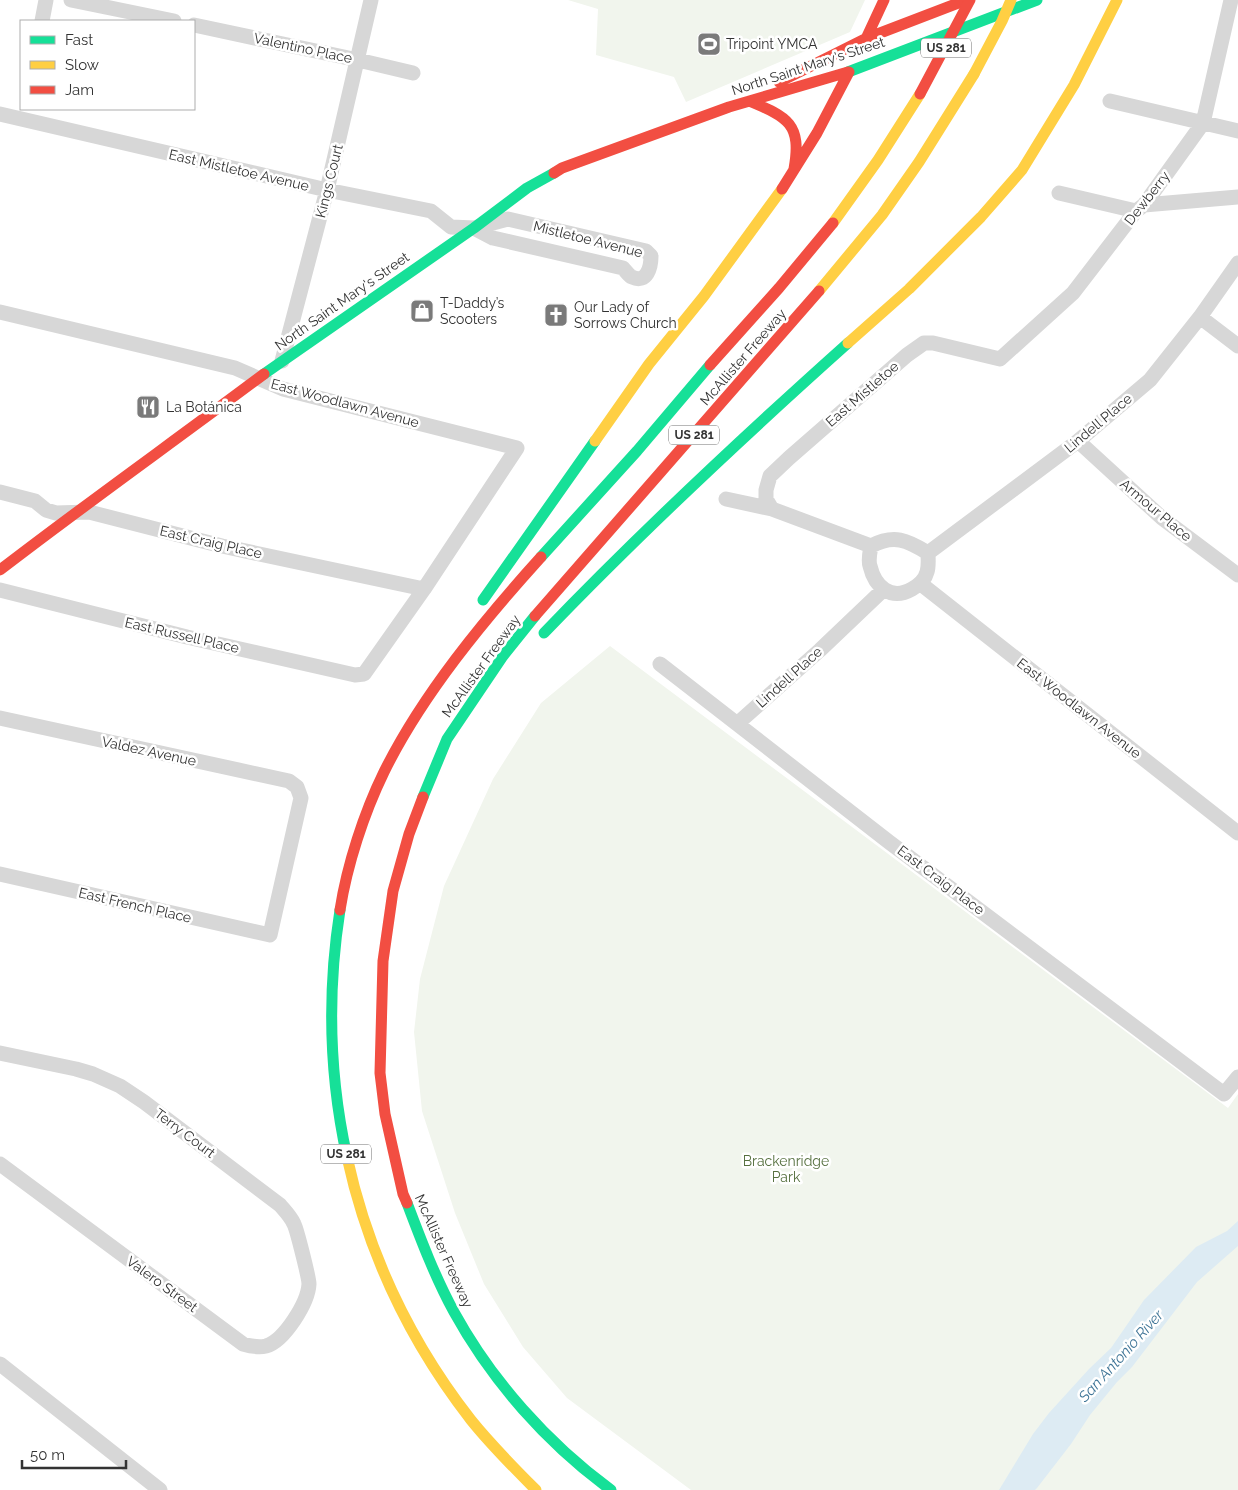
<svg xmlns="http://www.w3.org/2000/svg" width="1238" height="1490" font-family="Raleway,sans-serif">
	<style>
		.green { fill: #f1f5ed }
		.water { fill: #ddebf3 }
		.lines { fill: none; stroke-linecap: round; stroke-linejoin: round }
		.street { stroke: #d7d7d7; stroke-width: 15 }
		.fast { stroke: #16e098; stroke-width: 11 }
		.slow { stroke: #ffcf43; stroke-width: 11 }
		.jam { stroke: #f24e42; stroke-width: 11 }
		.slow-bridge { stroke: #ffcf43; stroke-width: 11 }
		.jam-bridge { stroke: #f24e42; stroke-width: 11 }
		.labels { text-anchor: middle; stroke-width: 5; stroke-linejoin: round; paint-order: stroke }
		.shield { fill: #fff; stroke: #707070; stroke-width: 1 }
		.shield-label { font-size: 12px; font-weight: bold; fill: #333 }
		.poi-label { font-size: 14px; fill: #333; stroke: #fff; text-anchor: start }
		.street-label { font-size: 14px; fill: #333; stroke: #fff }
		.park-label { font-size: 14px; fill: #56703f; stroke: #fff }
		.water-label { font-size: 15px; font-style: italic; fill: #3f7597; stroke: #fff }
	</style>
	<rect width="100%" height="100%" fill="#fff"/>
	<!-- green -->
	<path class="green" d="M 568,0 L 865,0 L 850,32 L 686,102 L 674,77 L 596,55 L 598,9 Z
		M 610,646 L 1228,1108 L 1238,1094 L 1238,1490 L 691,1490 L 567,1398 L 523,1347 L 484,1284 L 455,1213 L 422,1111 L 414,1032 L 420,979 L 444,886 L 493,779 L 541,703 Z"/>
	<!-- water -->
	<path class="water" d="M 1238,1221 L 1238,1246 L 1197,1282 L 1132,1367 L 1117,1382 L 1090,1415 L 1071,1444 L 1037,1488 L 1035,1490 L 999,1490 L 1033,1434 L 1049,1413 L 1089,1369 L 1111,1348 L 1144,1300 L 1196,1247 L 1227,1231 Z"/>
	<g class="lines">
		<!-- street -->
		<path class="street" d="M 71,0 L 174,21
			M 42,21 L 46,0
			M 194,25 L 358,60 L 413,73
			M 1110,101 L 1238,131
			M 0,114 L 327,190 L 431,211 L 451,227 L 474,228 L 508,219 L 646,251 L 651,256 C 651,267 647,284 632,277 C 629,276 626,271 623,268 L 493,238 L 474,228
			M 1059,193 L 1136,211
			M 1144,205 L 1238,197
			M 0,312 L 235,368 L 283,389 L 517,448 L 424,589 L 364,674 L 355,675 L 187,637 L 0,590
			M 1200,317 L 1238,346
			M 282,361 L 327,190 L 371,0
			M 1078,441 L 1162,518 L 1238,575
			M 0,492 L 35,501 L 46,510 L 56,513 L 89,512 L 222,546 L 424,589
			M 726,499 L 772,509 L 871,546 C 894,534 907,540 928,553 C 928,558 929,566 927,572 C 925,580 919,585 912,589 C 891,601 875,587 870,566 C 868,560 870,552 871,546
			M 772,509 L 766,499 L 766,490 L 770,476 L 789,458 L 907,355 L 924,343 L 933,343 L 1000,359 L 1073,293 L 1136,211 L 1144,205 L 1203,123 L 1231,0
			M 928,553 L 1078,441 L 1150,380 L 1200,317 L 1238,263
			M 921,584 L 1238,833
			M 660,664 L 889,842 L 1224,1094 L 1238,1077
			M 0,718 L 289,781 L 297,787 L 301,798 L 270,935 L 0,874
			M 738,723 L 820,650 L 883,590
			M 0,1053 L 76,1069 L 93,1074 L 120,1086 L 144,1102 L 280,1205 C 285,1211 291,1217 294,1224 C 297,1230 309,1278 309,1284 C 308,1303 284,1341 266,1346 C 258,1348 250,1346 243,1344 L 0,1164
			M 0,1364 L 160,1490"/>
		<!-- fast -->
		<path class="fast" d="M 848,72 L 1037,0
			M 264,374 L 474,228 L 527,188 L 554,173
			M 541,557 L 637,451 L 710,365
			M 483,600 L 595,441
			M 544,633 C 641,532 744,436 848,343
			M 423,797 L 447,739 L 503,656 L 535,616
			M 340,910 C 327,993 329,1075 347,1157
			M 407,1203 C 421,1240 435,1277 454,1312 C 492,1381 547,1443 611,1490"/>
		<!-- slow -->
		<path class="slow" d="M 833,223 L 878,160 L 920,94
			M 819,291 L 882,215 L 919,162 L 974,74
			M 848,343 L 909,289 L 981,217 L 1022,170 L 1074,85 L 1117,0
			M 595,441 L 649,364 L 704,296 L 782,189
			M 347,1157 C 368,1253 411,1343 471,1420 C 491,1445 514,1468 536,1490"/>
		<!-- jam -->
		<path class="jam" d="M 863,45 L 884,0
			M 779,82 L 867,38 L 966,0
			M 749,101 C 788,117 802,124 794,169
			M 554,173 L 562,168 L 729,107 L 848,72
			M 782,189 L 817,133 L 849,72
			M 710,365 L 779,288 L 833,223
			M 0,570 C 87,503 176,440 264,374
			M 535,616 L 819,291
			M 340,910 C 347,865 364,813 384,772 C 422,695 484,620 541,557
			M 407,1203 L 403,1194 L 385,1114 L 380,1073 L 383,961 L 393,891 L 409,834 L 423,797"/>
		<!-- slow-bridge -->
		<path class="slow-bridge" d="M 974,74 L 1002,21 L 1011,0"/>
		<!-- jam-bridge -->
		<path class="jam-bridge" d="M 920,94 L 970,0"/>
	</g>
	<!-- icons -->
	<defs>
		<g id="stadium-square" transform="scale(1.25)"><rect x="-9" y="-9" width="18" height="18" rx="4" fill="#7a7a7a" stroke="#fff"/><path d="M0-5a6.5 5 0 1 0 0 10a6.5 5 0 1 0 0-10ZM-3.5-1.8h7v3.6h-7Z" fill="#fff"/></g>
		<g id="shop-square" transform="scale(1.25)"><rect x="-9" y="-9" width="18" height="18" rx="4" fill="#7a7a7a" stroke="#fff"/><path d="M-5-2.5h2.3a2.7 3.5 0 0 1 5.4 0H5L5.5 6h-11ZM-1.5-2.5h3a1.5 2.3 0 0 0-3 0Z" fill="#fff"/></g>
		<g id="church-square" transform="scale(1.25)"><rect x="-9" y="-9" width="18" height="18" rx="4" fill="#7a7a7a" stroke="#fff"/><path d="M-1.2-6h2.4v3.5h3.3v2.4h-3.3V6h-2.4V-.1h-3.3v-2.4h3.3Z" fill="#fff"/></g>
		<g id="restaurant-square" transform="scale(1.25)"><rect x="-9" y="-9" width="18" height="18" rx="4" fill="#7a7a7a" stroke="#fff"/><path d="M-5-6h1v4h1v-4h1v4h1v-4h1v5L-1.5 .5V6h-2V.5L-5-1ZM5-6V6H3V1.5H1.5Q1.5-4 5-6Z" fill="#fff"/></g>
	</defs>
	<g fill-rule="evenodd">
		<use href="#stadium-square" x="709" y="44"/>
		<use href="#shop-square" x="422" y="311"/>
		<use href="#church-square" x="556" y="315"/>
		<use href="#restaurant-square" x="148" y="407"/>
	</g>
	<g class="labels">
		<!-- shield labels -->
		<g class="shield">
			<rect x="921" y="38.5" width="50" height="19" rx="4"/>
			<rect x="669" y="425.5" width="50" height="19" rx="4"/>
			<rect x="321" y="1144.5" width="50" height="19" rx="4"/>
		</g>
		<g class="shield-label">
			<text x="946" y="52">US 281</text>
			<text x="694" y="439">US 281</text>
			<text x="346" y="1158">US 281</text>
		</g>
		<!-- poi labels -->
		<g class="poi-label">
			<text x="726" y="49">Tripoint YMCA</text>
			<text x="440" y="308">T-Daddy’s<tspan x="440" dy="16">Scooters</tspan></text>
			<text x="574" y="312">Our Lady of<tspan x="574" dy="16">Sorrows Church</tspan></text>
			<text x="166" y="412">La Botánica</text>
		</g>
		<!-- street labels -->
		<g class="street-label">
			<text transform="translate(303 48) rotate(12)" y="5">Valentino Place</text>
			<text transform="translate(808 66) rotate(-18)" y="5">North Saint Mary's Street</text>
			<text transform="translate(239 170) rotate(13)" y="5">East Mistletoe Avenue</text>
			<text transform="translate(329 181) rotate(-76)" y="5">Kings Court</text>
			<text transform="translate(1147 198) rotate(-52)" y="5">Dewberry</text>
			<text transform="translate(588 239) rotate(14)" y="5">Mistletoe Avenue</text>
			<text transform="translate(342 301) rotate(-35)" y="5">North Saint Mary's Street</text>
			<text transform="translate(743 357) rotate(-49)" y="5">McAllister Freeway</text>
			<text transform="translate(862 394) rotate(-41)" y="5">East Mistletoe</text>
			<text transform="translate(345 403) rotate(15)" y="5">East Woodlawn Avenue</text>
			<text transform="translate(1098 423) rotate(-40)" y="5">Lindell Place</text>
			<text transform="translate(1156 510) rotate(40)" y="5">Armour Place</text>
			<text transform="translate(211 542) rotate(13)" y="5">East Craig Place</text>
			<text transform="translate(182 635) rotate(13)" y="5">East Russell Place</text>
			<text transform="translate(481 666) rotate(-54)" y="5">McAllister Freeway</text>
			<text transform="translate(789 677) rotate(-42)" y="5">Lindell Place</text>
			<text transform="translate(1079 708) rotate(38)" y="5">East Woodlawn Avenue</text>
			<text transform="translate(149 751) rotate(12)" y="5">Valdez Avenue</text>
			<text transform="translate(941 880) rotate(37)" y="5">East Craig Place</text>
			<text transform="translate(135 905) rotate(13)" y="5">East French Place</text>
			<text transform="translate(185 1133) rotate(37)" y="5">Terry Court</text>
			<text transform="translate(444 1251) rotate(66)" y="5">McAllister Freeway</text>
			<text transform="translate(162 1284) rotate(36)" y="5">Valero Street</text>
		</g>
		<!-- park labels -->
		<g class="park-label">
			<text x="786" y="1166">Brackenridge<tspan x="786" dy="16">Park</tspan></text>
		</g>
		<!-- water labels -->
		<g class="water-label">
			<text transform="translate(1121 1356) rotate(-48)" y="5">San Antonio River</text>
		</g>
	</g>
	<!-- legend -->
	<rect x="20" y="20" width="175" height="90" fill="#ffffff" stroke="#adadad"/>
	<rect x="30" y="36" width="25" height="8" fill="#16e098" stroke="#adadad"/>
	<text x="65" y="45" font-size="15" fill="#333333">Fast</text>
	<rect x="30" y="61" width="25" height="8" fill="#ffcf43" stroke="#adadad"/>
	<text x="65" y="70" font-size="15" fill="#333333">Slow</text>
	<rect x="30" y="86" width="25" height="8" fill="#f24e42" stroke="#adadad"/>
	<text x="65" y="95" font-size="15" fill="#333333">Jam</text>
	<!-- scale -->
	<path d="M22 1460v8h104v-8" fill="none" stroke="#333333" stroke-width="2.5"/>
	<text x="30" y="1460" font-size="15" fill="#333333" stroke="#ffffff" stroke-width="4" paint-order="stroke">50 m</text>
</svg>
